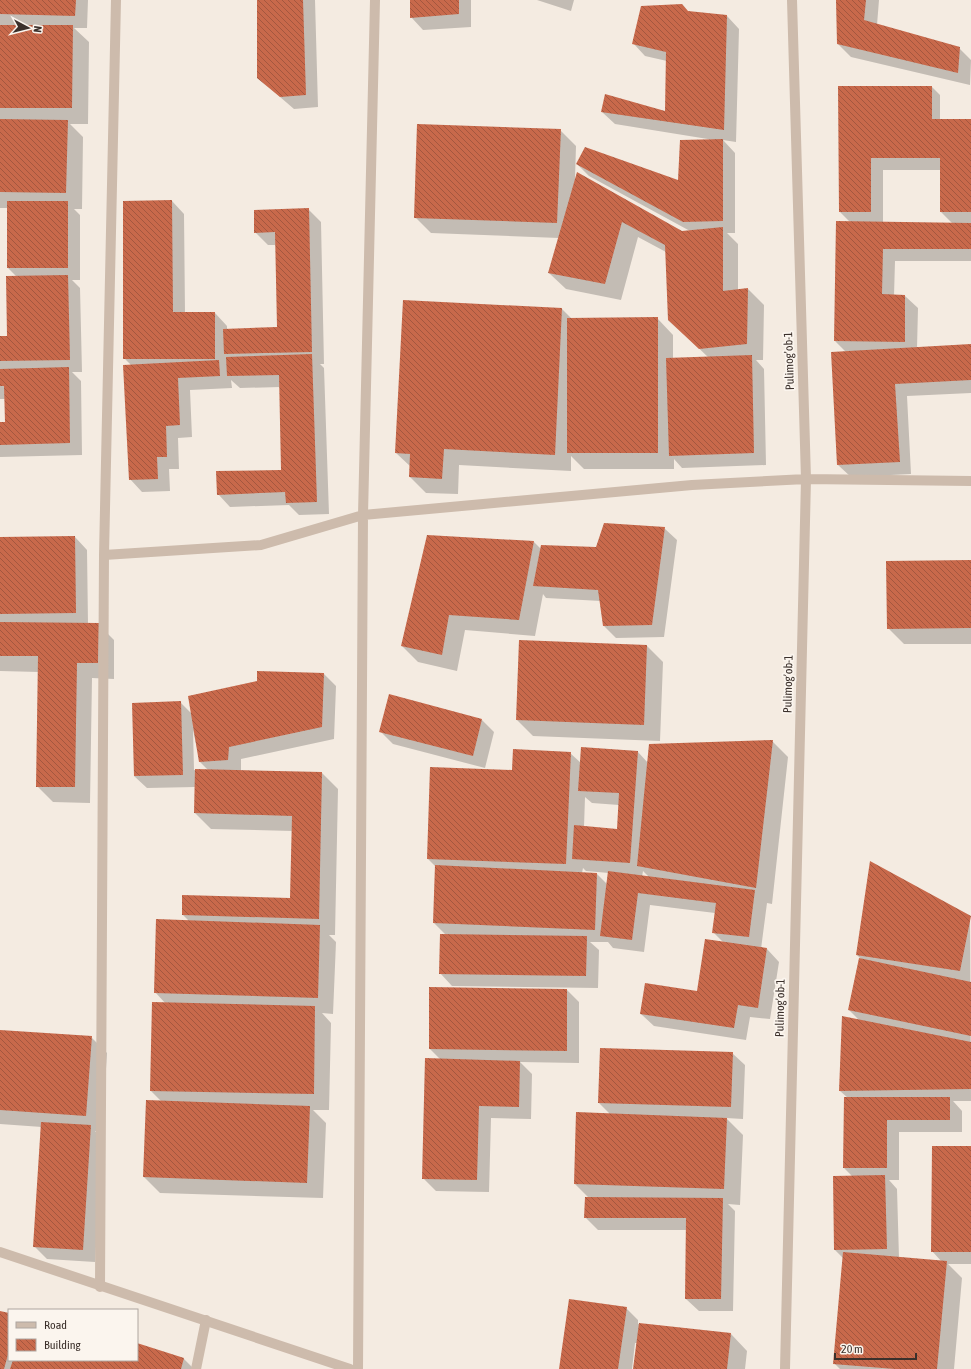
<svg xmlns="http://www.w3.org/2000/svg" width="971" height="1369" font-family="'Asap Condensed',sans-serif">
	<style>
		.shadow { fill: #0003; fill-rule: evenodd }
		.building { fill: url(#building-back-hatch) }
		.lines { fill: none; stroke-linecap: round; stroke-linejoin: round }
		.minor { stroke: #cdbbac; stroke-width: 10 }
		.tertiary { stroke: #cdbbac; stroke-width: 10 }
		.labels { text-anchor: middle; stroke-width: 3.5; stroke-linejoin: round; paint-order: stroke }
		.street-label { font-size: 12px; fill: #3b302b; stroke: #fbf5ee }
	</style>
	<defs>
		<pattern id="building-back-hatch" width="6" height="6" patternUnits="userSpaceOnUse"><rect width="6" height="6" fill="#c8694b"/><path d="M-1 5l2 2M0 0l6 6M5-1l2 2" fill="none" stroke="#a4573f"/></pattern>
	</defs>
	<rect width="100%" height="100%" fill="#f4ebe1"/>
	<!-- shadow -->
	<path class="shadow" d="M 0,0 L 88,0 L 87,28 L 74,28 L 89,42 L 88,124 L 70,124 L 83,137 L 82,209 L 74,209 L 80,215 L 80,280 L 72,280 L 80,288 L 82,372 L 72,372 L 81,381 L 82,455 L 0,457 L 0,423 L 6,423 L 6,399 L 0,399 L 0,337 L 8,337 L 17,277 L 8,268 L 8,208 L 0,208 Z
		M 258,0 L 315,0 L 318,107 L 294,109 L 258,78 Z
		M 411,0 L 471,0 L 471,27 L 423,30 L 411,17 Z
		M 537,0 L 574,0 L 571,11 Z
		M 837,0 L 879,0 L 877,25 L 959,48 L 971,60 L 970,85 L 851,57 L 838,44 Z
		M 688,12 L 727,16 L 739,29 L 736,142 L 723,140 L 735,153 L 735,233 L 727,233 L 738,244 L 738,290 L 748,289 L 764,305 L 763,360 L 756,360 L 764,369 L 766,465 L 682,468 L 674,459 L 674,469 L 584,469 L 571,456 L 571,471 L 459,465 L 458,494 L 426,493 L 410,477 L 411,467 L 396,453 L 562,309 L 572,319 L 657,318 L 673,335 L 673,359 L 709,358 L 686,336 L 666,252 L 638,237 L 621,300 L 566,289 L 549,273 L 559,238 L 431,233 L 415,217 L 560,130 L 576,146 L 575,178 L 682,232 L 690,231 L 589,176 L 577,164 L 679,181 L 714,140 L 615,124 L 602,112 L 666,113 L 667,61 L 645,56 L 633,43 Z
		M 839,87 L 932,87 L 940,95 L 940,120 L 971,120 L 971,261 L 895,261 L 894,296 L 905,296 L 918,308 L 917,348 L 971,346 L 971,393 L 907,396 L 911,474 L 851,477 L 838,465 L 832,353 L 846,352 L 835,341 L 851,223 L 840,212 ZM 883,170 L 941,170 L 941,212 L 953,224 L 883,223 Z
		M 172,201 L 184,214 L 185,313 L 215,313 L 227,326 L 227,330 L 278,328 L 276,245 L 268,245 L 255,232 L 308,209 L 321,222 L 324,364 L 320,364 L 324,368 L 329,514 L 299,515 L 289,505 L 230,507 L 218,494 L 282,470 L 280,387 L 240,388 L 231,380 L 232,388 L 190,390 L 192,437 L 178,438 L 179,469 L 169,469 L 170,491 L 142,492 L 130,479 L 132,366 L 124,358 L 124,202 Z
		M 664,528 L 677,540 L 664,637 L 616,638 L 604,626 L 601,601 L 546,598 L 543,594 L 535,636 L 465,630 L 457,671 L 418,662 L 402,646 L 428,536 L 534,542 L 541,549 L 597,548 Z
		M 75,537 L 87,550 L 88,624 L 98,624 L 114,640 L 114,679 L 92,678 L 90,803 L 53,802 L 37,786 L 39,672 L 0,671 L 0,538 Z
		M 971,561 L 971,644 L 904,644 L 888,628 Z
		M 647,646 L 663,662 L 660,741 L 533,736 L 517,720 Z
		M 324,674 L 336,686 L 334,739 L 241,759 L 241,771 L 322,773 L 338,789 L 335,935 L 329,935 L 336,942 L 333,1014 L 322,1013 L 331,1023 L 329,1110 L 313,1110 L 326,1123 L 323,1198 L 160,1193 L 144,1177 L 161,1101 L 151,1091 L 166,1004 L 155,992 L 189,921 L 183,915 L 183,896 L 291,899 L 293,831 L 211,829 L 195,813 L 195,787 L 147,788 L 134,776 L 180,702 L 192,714 ZM 193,730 L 200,762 L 208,770 L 194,770 Z
		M 482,720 L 494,732 L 485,768 L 393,744 L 380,731 Z
		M 772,741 L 788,757 L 772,904 L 767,903 L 761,949 L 767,949 L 779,962 L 770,1019 L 750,1017 L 746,1040 L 654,1026 L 641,1014 L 697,992 L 724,943 L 713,932 L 715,913 L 650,905 L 644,952 L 613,948 L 608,942 L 590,942 L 599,950 L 598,988 L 452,986 L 440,973 L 446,935 L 434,923 L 436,867 L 428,859 L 513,771 L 570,753 L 581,763 L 638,752 L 648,763 ZM 585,797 L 592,803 L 619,805 L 618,830 L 584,827 ZM 583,868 L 586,871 L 609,873 L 608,885 L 597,874 L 582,873 ZM 643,871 L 649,877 L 642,877 Z
		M 970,917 L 971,1101 L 953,1101 L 962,1111 L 962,1132 L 899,1132 L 899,1180 L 889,1180 L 897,1189 L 899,1258 L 942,1262 L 932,1251 L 971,1147 L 971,1264 L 948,1264 L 962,1278 L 954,1369 L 840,1369 L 834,1363 L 844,1259 L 835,1250 L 853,1177 L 844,1168 L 848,1098 L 840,1091 L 860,1021 L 849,1010 L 862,960 L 857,955 Z
		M 567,990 L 579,1002 L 579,1063 L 520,1062 L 532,1074 L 531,1119 L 491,1118 L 489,1192 L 436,1191 L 423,1178 L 441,1060 L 430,1049 Z
		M 0,1031 L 91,1037 L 107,1053 L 102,1131 L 95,1131 L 103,1139 L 95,1262 L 47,1259 L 35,1247 L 42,1127 L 0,1124 Z
		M 732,1053 L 745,1065 L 743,1119 L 726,1118 L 743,1135 L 740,1205 L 728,1204 L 735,1211 L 733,1311 L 699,1311 L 686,1299 L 687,1230 L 598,1230 L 585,1217 L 589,1198 L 575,1184 L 611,1115 L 599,1103 Z
		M 626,1308 L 638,1320 L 638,1324 L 731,1334 L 747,1351 L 745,1369 L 634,1369 L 637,1343 L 635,1343 L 632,1369 L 560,1369 Z
		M 0,1312 L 9,1314 L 9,1360 L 137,1360 L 137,1344 L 184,1359 L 194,1369 L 0,1369 Z"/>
	<!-- building -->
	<path class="building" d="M 0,0 L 76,0 L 75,16 L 0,14 Z
		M 257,0 L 303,0 L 306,95 L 280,97 L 257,78 Z
		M 410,0 L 459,0 L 459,14 L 410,18 Z
		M 836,0 L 866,0 L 864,20 L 960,47 L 958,73 L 837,44 Z
		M 682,4 L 688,11 L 727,15 L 724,130 L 601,112 L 605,94 L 665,111 L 666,52 L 632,44 L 641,6 Z
		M 0,25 L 73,25 L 72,108 L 0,108 Z
		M 838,86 L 932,86 L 932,119 L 971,119 L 971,212 L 940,212 L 940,158 L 871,158 L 871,212 L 839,212 Z
		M 0,119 L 68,120 L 66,193 L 0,192 Z
		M 417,124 L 561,129 L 557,223 L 414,218 Z
		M 723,139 L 723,221 L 683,222 L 576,164 L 585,147 L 678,180 L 680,140 Z
		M 577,172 L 682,231 L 723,227 L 723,291 L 748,288 L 747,344 L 699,349 L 668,320 L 665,245 L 622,222 L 605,284 L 548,273 Z
		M 172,200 L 173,312 L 215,312 L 215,359 L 123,359 L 123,201 Z
		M 7,201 L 68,201 L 68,268 L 7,268 Z
		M 309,208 L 312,352 L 224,354 L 223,329 L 277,327 L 275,232 L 254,233 L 254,210 Z
		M 836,221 L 971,223 L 971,249 L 883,249 L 882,294 L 905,295 L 905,342 L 834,341 Z
		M 68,275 L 70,360 L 0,361 L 0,336 L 7,336 L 6,276 Z
		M 403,300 L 562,308 L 555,455 L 444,449 L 442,479 L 409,477 L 410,454 L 395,453 Z
		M 658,317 L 658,453 L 567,453 L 567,318 Z
		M 971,344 L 971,380 L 895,384 L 900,462 L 837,465 L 831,352 Z
		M 312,354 L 317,502 L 286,503 L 285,492 L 217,495 L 216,471 L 281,470 L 279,375 L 227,376 L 226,357 Z
		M 752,355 L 754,453 L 669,456 L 666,358 Z
		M 219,360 L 220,376 L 178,378 L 180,425 L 166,426 L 167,457 L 157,457 L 158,479 L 129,480 L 123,365 Z
		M 69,367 L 70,443 L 0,445 L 0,422 L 5,422 L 4,386 L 0,386 L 0,369 Z
		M 604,523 L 665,527 L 652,625 L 603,626 L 598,590 L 533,586 L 541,545 L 596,547 Z
		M 427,535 L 534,541 L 519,620 L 449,615 L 442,655 L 401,646 Z
		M 75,536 L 76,613 L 0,614 L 0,537 Z
		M 971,560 L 971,628 L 887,629 L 886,561 Z
		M 0,622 L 99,623 L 98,663 L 77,663 L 75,787 L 36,787 L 38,656 L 0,656 Z
		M 519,640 L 647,645 L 644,725 L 516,720 Z
		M 257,671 L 324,673 L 322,727 L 229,747 L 228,760 L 199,762 L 188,696 L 257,681 Z
		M 389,694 L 482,719 L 473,756 L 379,732 Z
		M 181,701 L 183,775 L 134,776 L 132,703 Z
		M 773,740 L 756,888 L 637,866 L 649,744 Z
		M 581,747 L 638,751 L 630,863 L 572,859 L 574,825 L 617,829 L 619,793 L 578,791 Z
		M 513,749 L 571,752 L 566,864 L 427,859 L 430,767 L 512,770 Z
		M 195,769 L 322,772 L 319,919 L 182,915 L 182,895 L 290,898 L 292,816 L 194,813 Z
		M 870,861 L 971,916 L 960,971 L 856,955 Z
		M 435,865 L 597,873 L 595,930 L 433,923 Z
		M 608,871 L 755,890 L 749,937 L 712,933 L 716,903 L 638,893 L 632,940 L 600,936 Z
		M 156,919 L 320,925 L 318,998 L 154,993 Z
		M 440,934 L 587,936 L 586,976 L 439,974 Z
		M 705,939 L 767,948 L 758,1008 L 738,1005 L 734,1028 L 640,1014 L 645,983 L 697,991 Z
		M 859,958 L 971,982 L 971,1036 L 848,1010 Z
		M 429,987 L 567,989 L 567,1051 L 429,1049 Z
		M 152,1002 L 315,1006 L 314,1094 L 150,1091 Z
		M 842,1016 L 971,1042 L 971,1089 L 839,1091 Z
		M 0,1030 L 92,1036 L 86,1116 L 0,1110 Z
		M 600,1048 L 733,1052 L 731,1107 L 598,1103 Z
		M 425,1058 L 520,1061 L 519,1107 L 479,1106 L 477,1180 L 422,1179 Z
		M 844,1097 L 950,1097 L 950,1120 L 887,1120 L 887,1168 L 843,1168 Z
		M 146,1100 L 310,1106 L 307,1183 L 143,1177 Z
		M 576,1112 L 727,1118 L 724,1189 L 574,1184 Z
		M 41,1122 L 91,1125 L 83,1250 L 33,1247 Z
		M 932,1146 L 971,1146 L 971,1252 L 931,1252 Z
		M 885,1175 L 887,1249 L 834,1250 L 833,1176 Z
		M 585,1197 L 723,1198 L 721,1299 L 685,1299 L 686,1218 L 584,1218 Z
		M 843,1252 L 947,1261 L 937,1369 L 895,1369 L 833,1364 Z
		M 569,1299 L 627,1307 L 618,1369 L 559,1369 Z
		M 0,1311 L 9,1313 L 9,1351 L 4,1369 L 0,1369 Z
		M 639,1323 L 731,1333 L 727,1369 L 633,1369 Z
		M 137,1343 L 184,1358 L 181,1369 L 10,1369 L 13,1360 L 137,1360 Z"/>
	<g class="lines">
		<!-- minor -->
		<path class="minor" d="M 104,555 L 261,545 L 363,515 L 692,485 L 806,479 L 971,481
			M 100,1287 L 104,555 L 116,0
			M 196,1369 L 206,1320
			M 358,1369 L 363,515 L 375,0
			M 785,1369 L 806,479 L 792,0"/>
		<!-- tertiary -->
		<path class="tertiary" d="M 0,1252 L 350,1369"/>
	</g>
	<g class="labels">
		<!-- street labels -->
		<g class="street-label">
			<text transform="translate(789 361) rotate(-92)" y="4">Pulimog’ob-1</text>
			<text transform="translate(788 684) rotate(-89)" y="4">Pulimog’ob-1</text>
			<text transform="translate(780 1008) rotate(-89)" y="4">Pulimog’ob-1</text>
		</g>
	</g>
	<!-- legend -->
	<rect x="8" y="1309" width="130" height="52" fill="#fbf5ee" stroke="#aea6a0"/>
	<rect x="16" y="1322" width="20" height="6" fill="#cdbbac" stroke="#aea6a0"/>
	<text x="44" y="1329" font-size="12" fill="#3b302b">Road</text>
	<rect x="16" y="1339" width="20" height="12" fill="url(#building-back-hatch)" stroke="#aea6a0"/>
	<text x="44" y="1349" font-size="12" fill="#3b302b">Building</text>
	<!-- north arrow -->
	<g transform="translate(28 28) rotate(97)" stroke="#fbf5ee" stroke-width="3" paint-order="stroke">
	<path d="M0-3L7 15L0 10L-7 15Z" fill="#3b302b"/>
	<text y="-6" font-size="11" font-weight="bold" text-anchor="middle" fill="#3b302b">N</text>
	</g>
	<!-- scale -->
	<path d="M835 1353v6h81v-6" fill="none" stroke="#3b302b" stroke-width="2"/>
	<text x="841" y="1353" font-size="12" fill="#3b302b" stroke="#fbf5ee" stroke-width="3" paint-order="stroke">20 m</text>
</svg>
